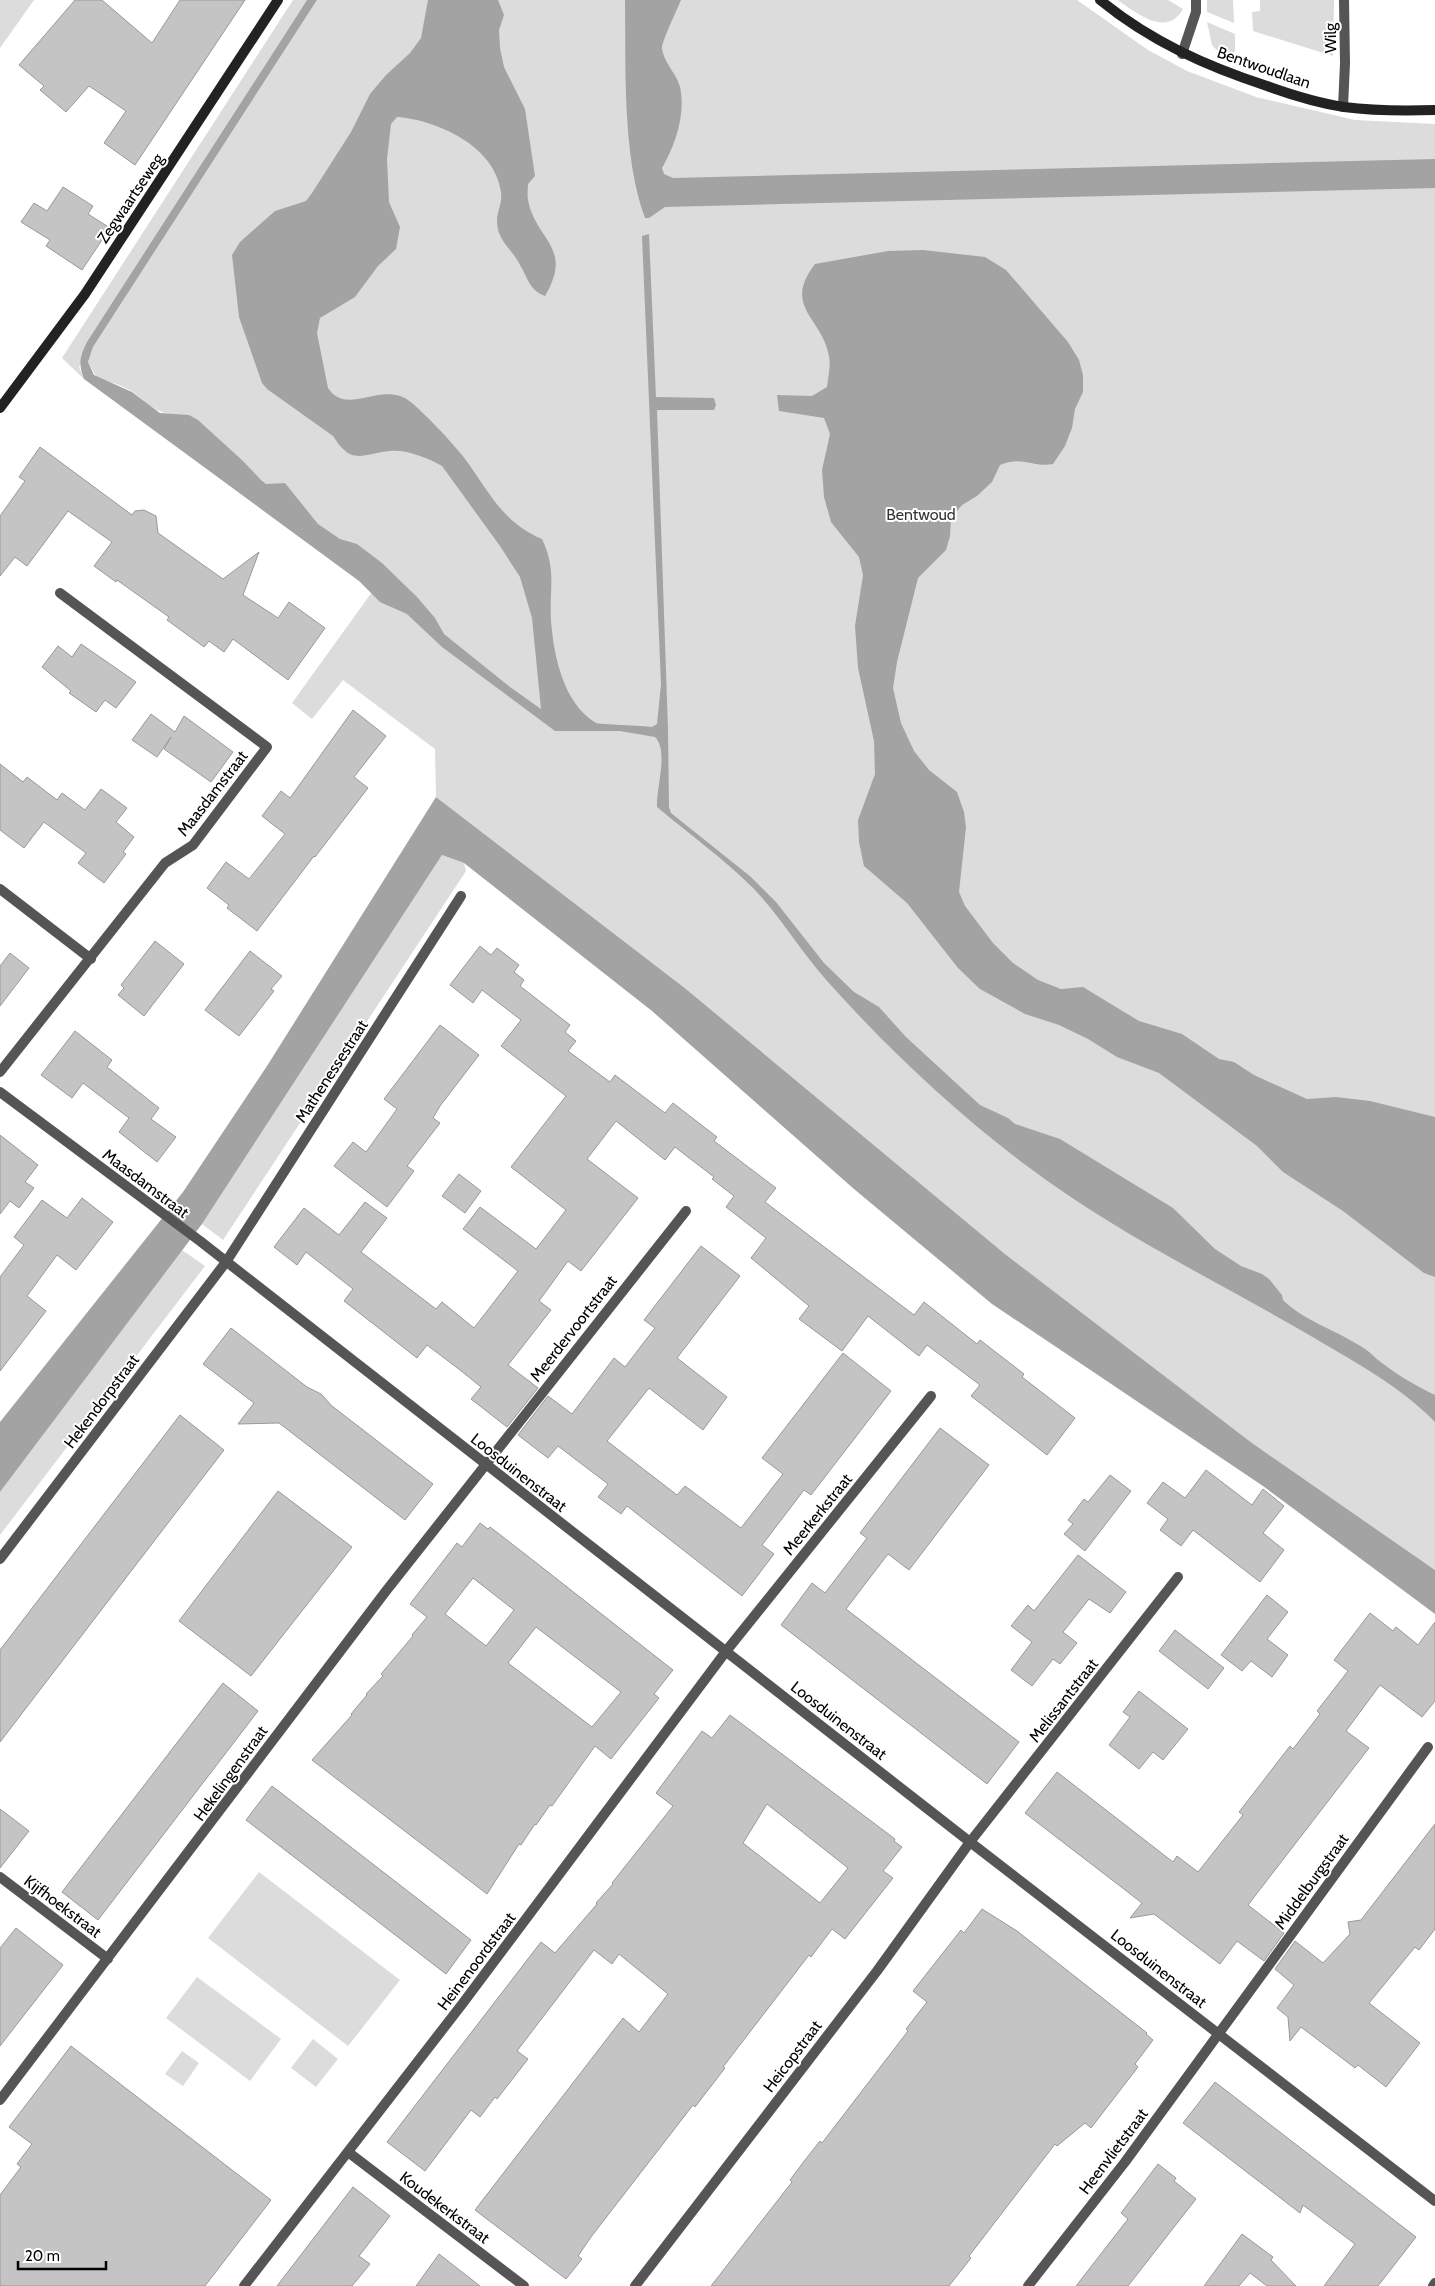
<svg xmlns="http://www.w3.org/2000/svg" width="1435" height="2286" font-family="Cabin,sans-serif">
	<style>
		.green { fill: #dcdcdc }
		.water { fill: #a3a3a3 }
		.building { fill: #c4c4c4; stroke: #999; fill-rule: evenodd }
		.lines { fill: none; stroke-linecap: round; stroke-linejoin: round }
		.minor { stroke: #555; stroke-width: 10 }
		.secondary { stroke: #222; stroke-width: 10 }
		.labels { text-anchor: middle; stroke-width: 4; stroke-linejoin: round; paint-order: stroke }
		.street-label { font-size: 16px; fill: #000; stroke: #fff }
		.park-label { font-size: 16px; fill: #333; stroke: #fff }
	</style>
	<rect width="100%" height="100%" fill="#fff"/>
	<!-- green -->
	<path class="green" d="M 0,0 L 34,0 L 0,48 Z
		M 293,0 L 307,0 L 152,243 L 79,367 L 84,379 L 62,358 Z
		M 317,0 L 1077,0 L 1148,50 L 1187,71 L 1256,97 L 1355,120 L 1435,124 L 1435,1570 L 1252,1443 L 1005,1254 L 686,989 L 436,797 L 435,749 L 343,680 L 312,719 L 292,703 L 372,592 L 378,599 L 390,583 L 170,414 C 154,412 146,401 133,392 C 122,385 110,382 97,378 L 88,362 L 93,347 Z
		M 1118,0 L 1168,0 L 1183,9 C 1167,38 1136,13 1118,0 Z
		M 1207,0 L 1233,0 L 1234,23 L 1207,12 Z
		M 1260,0 L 1334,0 L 1333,56 L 1253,31 L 1252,12 L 1260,11 Z
		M 1207,22 L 1235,34 L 1235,51 L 1229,57 L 1223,57 L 1212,45 Z
		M 442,855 L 464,863 L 466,871 L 223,1240 L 202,1224 Z
		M 182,1250 L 205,1266 L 0,1535 L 0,1492 Z
		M 259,1872 L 400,1980 L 348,2046 L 208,1938 Z
		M 197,1977 L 281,2039 L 250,2081 L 166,2018 Z
		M 313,2039 L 338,2059 L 316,2087 L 291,2068 Z
		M 182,2051 L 199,2063 L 183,2086 L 165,2074 Z"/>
	<!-- water -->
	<path class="water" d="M 307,0 L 317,0 L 93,347 L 88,362 L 94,375 L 132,392 L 160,413 L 189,415 L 198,420 L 243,461 L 261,480 L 266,484 L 285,483 L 318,524 L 340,539 L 357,544 L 382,563 L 417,597 L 435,618 L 444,634 L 510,687 L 541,709 L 532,618 L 520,577 L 500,546 L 442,466 C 428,458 406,449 390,451 C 361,454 352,466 333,436 L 267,389 L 262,383 L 239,317 L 232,255 L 240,242 L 275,211 L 306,201 L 312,193 L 351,132 L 370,94 L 386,75 L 410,53 L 421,38 L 428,0 L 498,0 L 504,15 L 499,30 L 500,48 L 504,67 L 525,109 L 535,176 L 528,184 C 528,189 527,195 528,200 C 536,241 574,247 545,296 C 529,290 528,278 520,265 C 515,254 503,244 499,233 C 493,213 503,208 501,192 C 495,146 437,120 397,117 L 391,124 L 387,159 L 389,202 L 400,227 L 396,249 L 378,266 L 355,297 L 320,318 L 317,333 L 328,388 C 348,418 383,378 412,403 C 429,418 447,437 462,455 C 489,490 499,520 542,539 C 557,570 549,589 551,621 C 554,656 563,703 596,723 C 599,724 644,726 652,727 L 657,724 L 661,684 L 642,236 L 649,234 L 656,397 L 714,398 L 716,405 L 714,410 L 657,410 L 668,729 L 669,807 L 671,813 L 751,877 L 776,902 L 824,963 L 854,992 L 879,1007 L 906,1037 L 980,1105 L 1008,1118 L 1015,1124 L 1060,1139 L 1173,1208 L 1215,1249 L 1241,1266 L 1262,1274 L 1269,1279 L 1282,1295 L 1283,1300 C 1307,1323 1337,1330 1365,1349 C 1371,1353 1376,1359 1382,1363 C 1399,1376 1416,1386 1435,1395 L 1435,1422 C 1401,1387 1358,1364 1316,1339 C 1219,1282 1117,1234 1027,1166 C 955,1112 888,1049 828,982 C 801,952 781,917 753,888 C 723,858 689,834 657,807 C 656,787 669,751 655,737 L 620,731 L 555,731 L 442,647 L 407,614 L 380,602 L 359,581 L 84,379 C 78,364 80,356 87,342 Z
		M 625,0 L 681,0 C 677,10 661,43 662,49 C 664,63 677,74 680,87 C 686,114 675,146 662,168 L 664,174 L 673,178 L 1435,159 L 1435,188 L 665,207 L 649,218 L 645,218 C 622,156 626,67 625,0 Z
		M 923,250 L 985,257 L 1006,270 L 1068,342 L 1079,360 L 1083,375 L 1083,392 L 1075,409 L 1072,428 L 1065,446 L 1053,464 C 1033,468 1023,455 1000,465 L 992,482 L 977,496 L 962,505 L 951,518 L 950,536 L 946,550 L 918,578 L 897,662 L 893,688 L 901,723 L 914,751 L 929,770 L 957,792 L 964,812 L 966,827 L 959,892 L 965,906 L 993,943 L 1013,963 L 1038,980 L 1061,989 L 1083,987 L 1139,1021 L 1182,1034 L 1219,1059 L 1234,1062 L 1254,1075 L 1307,1099 L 1336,1097 L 1370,1101 L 1435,1117 L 1435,1277 L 1424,1273 L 1343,1211 L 1283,1172 L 1257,1146 L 1159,1073 L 1117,1057 L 1088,1039 L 1059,1025 L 1025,1014 L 980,989 L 958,968 L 907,903 L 864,866 L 859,842 L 858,820 L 875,774 L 874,741 L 858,668 L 855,626 L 863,575 L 859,557 L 831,522 L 824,497 L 822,470 L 830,434 L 824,418 L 779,411 L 777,395 L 812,396 L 827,387 C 828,378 831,365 829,356 C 822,317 782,307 815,264 L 888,251 Z
		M 436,797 L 686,989 L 1005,1254 L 1252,1443 L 1435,1570 L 1435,1614 L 1263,1486 L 992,1304 L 854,1189 L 652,1011 L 464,863 L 442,855 L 202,1224 L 0,1492 L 0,1422 L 183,1192 L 267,1066 Z"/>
	<!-- building -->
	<path class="building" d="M 75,0 L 102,0 L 152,43 L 180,0 L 245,0 L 135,165 L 104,143 L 126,111 L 89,86 L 66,112 L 40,90 L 44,86 L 19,65 Z
		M 63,187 L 93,206 L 88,214 L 110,228 L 82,270 L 46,246 L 50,240 L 21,222 L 34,203 L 47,211 Z
		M 40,447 L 132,515 L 135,511 L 144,510 L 156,516 L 158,533 L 223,579 L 259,552 L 243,595 L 278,618 L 289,602 L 325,628 L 288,680 L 233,639 L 224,652 L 209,641 L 204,647 L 167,620 L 169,617 L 117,580 L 116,582 L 94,566 L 112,542 L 68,511 L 27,566 L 15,557 L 0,576 L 0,516 L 25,481 L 19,477 Z
		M 81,644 L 136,682 L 116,708 L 105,700 L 96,712 L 69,693 L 71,691 L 42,667 L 58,646 L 72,657 Z
		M 353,710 L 386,736 L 354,777 L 368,788 L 315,857 L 314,856 L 257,931 L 227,908 L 229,905 L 207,888 L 226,862 L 249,879 L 285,834 L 262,816 L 281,791 L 290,798 Z
		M 151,714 L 175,732 L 184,716 L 233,752 L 211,782 L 164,749 L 171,737 L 157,757 L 132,740 Z
		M 0,764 L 23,782 L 27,777 L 57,800 L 62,793 L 85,810 L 101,789 L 127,808 L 116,822 L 134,837 L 123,852 L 126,854 L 104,883 L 78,863 L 86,853 L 44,822 L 24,848 L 0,830 Z
		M 155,941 L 184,964 L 144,1016 L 118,995 L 124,988 L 121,985 Z
		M 480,946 L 491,955 L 497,948 L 519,965 L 514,972 L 524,980 L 520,986 L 570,1025 L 565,1032 L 576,1041 L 568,1051 L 610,1082 L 615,1075 L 665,1113 L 673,1103 L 717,1137 L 714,1141 L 776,1188 L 765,1202 L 914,1315 L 924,1302 L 977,1344 L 980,1340 L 1024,1374 L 1022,1377 L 1075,1418 L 1047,1455 L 971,1396 L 980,1385 L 927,1345 L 919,1356 L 868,1316 L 842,1351 L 799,1319 L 809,1306 L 751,1258 L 766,1238 L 726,1207 L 734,1196 L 712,1179 L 714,1177 L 675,1147 L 665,1160 L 616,1121 L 587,1159 L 638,1198 L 581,1271 L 568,1261 L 539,1301 L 551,1310 L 508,1365 L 538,1388 L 507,1427 L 471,1399 L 481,1387 L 460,1370 L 427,1345 L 417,1358 L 344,1301 L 353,1289 L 306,1252 L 297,1265 L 274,1247 L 304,1208 L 339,1235 L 365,1202 L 387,1218 L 361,1252 L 436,1309 L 442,1302 L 474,1328 L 518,1271 L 463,1229 L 480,1207 L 536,1249 L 566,1210 L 511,1167 L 566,1096 L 501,1046 L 521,1020 L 482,990 L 473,1003 L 450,985 Z
		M 250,951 L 282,976 L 271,989 L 274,991 L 239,1036 L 205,1010 Z
		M 10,953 L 29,968 L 0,1006 L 0,966 Z
		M 440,1025 L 479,1055 L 440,1106 L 433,1118 L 440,1123 L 407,1166 L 414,1171 L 387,1207 L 334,1166 L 353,1142 L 366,1152 L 397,1109 L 384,1099 Z
		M 75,1031 L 112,1060 L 107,1067 L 159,1108 L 151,1119 L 176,1137 L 157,1162 L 119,1132 L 129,1118 L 83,1083 L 72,1098 L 41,1075 Z
		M 0,1135 L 38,1165 L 25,1182 L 34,1188 L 19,1208 L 10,1201 L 0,1214 Z
		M 459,1174 L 481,1191 L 465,1213 L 442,1196 Z
		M 82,1198 L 113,1222 L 76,1270 L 57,1255 L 27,1296 L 46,1311 L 0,1371 L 0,1277 L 24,1245 L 14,1237 L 42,1200 L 67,1218 Z
		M 701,1246 L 740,1276 L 677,1358 L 727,1397 L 703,1430 L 649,1388 L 607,1441 L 677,1495 L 685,1486 L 741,1528 L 783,1474 L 762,1458 L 843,1353 L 891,1391 L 811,1495 L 804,1490 L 762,1545 L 774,1554 L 742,1596 L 627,1506 L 621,1514 L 598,1497 L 608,1484 L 558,1446 L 548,1458 L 518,1435 L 548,1396 L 572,1414 L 614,1358 L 625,1367 L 655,1328 L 644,1320 Z
		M 231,1328 L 307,1387 L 321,1394 L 332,1406 L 433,1484 L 405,1520 L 279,1423 L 238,1424 L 254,1403 L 203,1364 Z
		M 180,1415 L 224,1450 L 0,1742 L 0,1650 Z
		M 940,1428 L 989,1465 L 909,1570 L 888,1554 L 846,1609 L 1019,1742 L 987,1784 L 781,1625 L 812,1583 L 825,1593 L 867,1538 L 860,1533 Z
		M 1206,1470 L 1252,1505 L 1263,1489 L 1284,1506 L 1263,1533 L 1284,1550 L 1260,1582 L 1193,1530 L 1181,1546 L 1160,1530 L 1168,1519 L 1147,1503 L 1163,1482 L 1185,1498 Z
		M 1110,1475 L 1131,1491 L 1085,1551 L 1064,1534 L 1073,1524 L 1068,1520 L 1084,1499 L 1088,1502 Z
		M 278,1491 L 352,1547 L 251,1676 L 179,1621 Z
		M 480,1523 L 488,1529 L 490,1527 L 525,1554 L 673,1670 L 654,1694 L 659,1698 L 611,1759 L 595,1746 L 552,1806 L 550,1805 L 536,1825 L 535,1824 L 521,1845 L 519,1844 L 487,1894 L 312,1760 L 352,1715 L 351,1714 L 367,1695 L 366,1694 L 383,1676 L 381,1674 L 413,1636 L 412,1635 L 427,1617 L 410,1604 L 457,1543 L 462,1547 ZM 473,1578 L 514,1610 L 486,1646 L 445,1614 ZM 536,1627 L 621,1692 L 592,1727 L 508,1663 Z
		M 1078,1555 L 1126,1592 L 1110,1613 L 1089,1599 L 1063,1632 L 1077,1643 L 1060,1664 L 1053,1659 L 1032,1686 L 1011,1670 L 1032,1642 L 1011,1626 L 1028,1605 L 1034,1611 Z
		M 1267,1595 L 1288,1612 L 1267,1639 L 1288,1655 L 1272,1677 L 1251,1661 L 1242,1671 L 1221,1655 Z
		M 1370,1613 L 1393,1631 L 1396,1627 L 1418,1645 L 1435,1622 L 1435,1701 L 1422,1717 L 1380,1685 L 1346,1731 L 1369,1748 L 1248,1905 L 1284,1933 L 1264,1961 L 1237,1941 L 1220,1964 L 1154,1914 L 1130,1918 L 1142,1903 L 1025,1813 L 1057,1772 L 1173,1862 L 1177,1856 L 1198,1872 L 1243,1815 L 1239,1812 L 1290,1746 L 1293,1749 L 1320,1714 L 1317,1711 L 1348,1671 L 1334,1660 Z
		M 1175,1630 L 1224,1668 L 1208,1689 L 1159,1651 Z
		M 223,1683 L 258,1711 L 98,1920 L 62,1892 Z
		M 1139,1691 L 1188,1729 L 1163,1760 L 1153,1752 L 1139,1769 L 1109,1745 L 1130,1717 L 1123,1712 Z
		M 730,1715 L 895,1839 L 894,1841 L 902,1847 L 883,1871 L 893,1878 L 845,1939 L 832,1929 L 811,1957 L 809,1955 L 723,2067 L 725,2068 L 695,2107 L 693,2105 L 591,2237 L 578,2256 L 582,2259 L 566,2279 L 475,2210 L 623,2018 L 639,2032 L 668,1994 L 619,1954 L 612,1964 L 594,1950 L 517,2051 L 528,2059 L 497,2099 L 495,2097 L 480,2117 L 471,2110 L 425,2171 L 387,2142 L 541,1942 L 555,1953 L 597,1904 L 596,1903 L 613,1884 L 612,1883 L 673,1806 L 656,1793 L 702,1731 L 712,1738 ZM 767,1804 L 848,1868 L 820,1903 L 743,1843 Z
		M 272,1786 L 471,1940 L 446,1974 L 246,1820 Z
		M 0,1809 L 29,1831 L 0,1868 Z
		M 1435,1824 L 1435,1929 L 1419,1950 L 1415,1947 L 1369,2003 L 1420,2043 L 1386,2087 L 1358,2065 L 1355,2068 L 1301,2027 L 1290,2041 L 1288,2017 L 1277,2008 L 1294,1985 L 1275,1969 L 1295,1941 L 1323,1963 L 1350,1934 L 1348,1922 L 1361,1920 Z
		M 982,1909 L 1017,1931 L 1147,2033 L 1146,2034 L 1153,2040 L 1135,2064 L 1138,2067 L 1091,2128 L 1085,2123 L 1057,2146 L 1055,2144 L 969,2256 L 971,2258 L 949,2286 L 711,2286 L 792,2182 L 790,2180 L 805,2160 L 820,2141 L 822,2143 L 908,2031 L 906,2029 L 927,2002 L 913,1991 L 961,1930 L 964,1933 Z
		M 16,1928 L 63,1965 L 0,2046 L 0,1948 Z
		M 71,2046 L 271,2200 L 205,2286 L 0,2286 L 0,2195 L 21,2167 L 17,2164 L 32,2144 L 9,2127 Z
		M 1215,2082 L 1416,2237 L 1378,2286 L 1324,2286 L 1355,2244 L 1303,2205 L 1300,2213 L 1183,2123 Z
		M 1158,2164 L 1176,2178 L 1174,2181 L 1196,2199 L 1128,2286 L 1076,2286 L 1128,2219 L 1121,2213 Z
		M 353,2187 L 390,2216 L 359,2256 L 370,2264 L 352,2286 L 277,2286 Z
		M 1242,2234 L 1273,2257 L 1271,2260 L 1296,2286 L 1267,2286 L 1250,2273 L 1239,2286 L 1204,2286 Z
		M 439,2254 L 480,2286 L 416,2286 Z"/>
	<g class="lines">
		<!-- minor -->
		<path class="minor" d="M 1182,54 L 1196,12 L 1196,0
			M 1343,107 L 1345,63 L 1344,0
			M 0,889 L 91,959
			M 0,1072 L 165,863 L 193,845 L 267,747 L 60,593
			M 0,1092 L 200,1241 L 970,1842 L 1435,2201
			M 0,1559 L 226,1262 L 461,896
			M 0,1877 L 108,1959
			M 0,2100 L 386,1591 L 686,1211
			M 348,2152 L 524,2286
			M 244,2286 L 463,2003 L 727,1650 L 931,1396
			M 635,2286 L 877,1971 L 970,1842 L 1178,1577
			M 1028,2286 L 1125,2162 L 1428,1747
			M 1433,2286 L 1435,2283"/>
		<!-- secondary -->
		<path class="secondary" d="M 1100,0 C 1150,41 1206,66 1267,86 C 1292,95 1318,103 1344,107 C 1375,111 1404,111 1435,110
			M 0,408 L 85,294 L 278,0"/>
	</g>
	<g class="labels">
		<!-- street labels -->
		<g class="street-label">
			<text transform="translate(1330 38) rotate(-91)" y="6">Wilg</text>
			<text transform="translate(1264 67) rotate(19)" y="6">Bentwoudlaan</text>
			<text transform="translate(130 198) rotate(-56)" y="6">Zegwaartseweg</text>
			<text transform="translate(212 793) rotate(-52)" y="6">Maasdamstraat</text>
			<text transform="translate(331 1071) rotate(-57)" y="6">Mathenessestraat</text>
			<text transform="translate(146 1183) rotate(37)" y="6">Maasdamstraat</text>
			<text transform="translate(573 1328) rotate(-52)" y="6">Meerdervoortstraat</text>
			<text transform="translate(101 1401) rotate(-53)" y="6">Hekendorpstraat</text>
			<text transform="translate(519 1472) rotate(38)" y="6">Loosduinenstraat</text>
			<text transform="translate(817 1514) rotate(-51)" y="6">Meerkerkstraat</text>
			<text transform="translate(1063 1700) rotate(-52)" y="6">Melissantstraat</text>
			<text transform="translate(839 1720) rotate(38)" y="6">Loosduinenstraat</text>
			<text transform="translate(230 1773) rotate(-54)" y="6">Hekelingenstraat</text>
			<text transform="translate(1311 1881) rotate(-54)" y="6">Middelburgstraat</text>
			<text transform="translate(63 1906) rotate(37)" y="6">Kijfhoekstraat</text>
			<text transform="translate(476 1961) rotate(-53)" y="6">Heinenoordstraat</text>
			<text transform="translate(1159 1968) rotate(38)" y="6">Loosduinenstraat</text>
			<text transform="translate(792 2056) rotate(-53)" y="6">Heicopstraat</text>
			<text transform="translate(1113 2151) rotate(-53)" y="6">Heenvlietstraat</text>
			<text transform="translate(445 2207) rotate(37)" y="6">Koudekerkstraat</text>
		</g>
		<!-- park labels -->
		<g class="park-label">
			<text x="921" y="520">Bentwoud</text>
		</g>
	</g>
	<!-- scale -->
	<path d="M18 2261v8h88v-8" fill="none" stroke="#000000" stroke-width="2.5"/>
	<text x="25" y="2261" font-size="15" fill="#000000" stroke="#ffffff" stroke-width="4" paint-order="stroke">20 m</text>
</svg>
